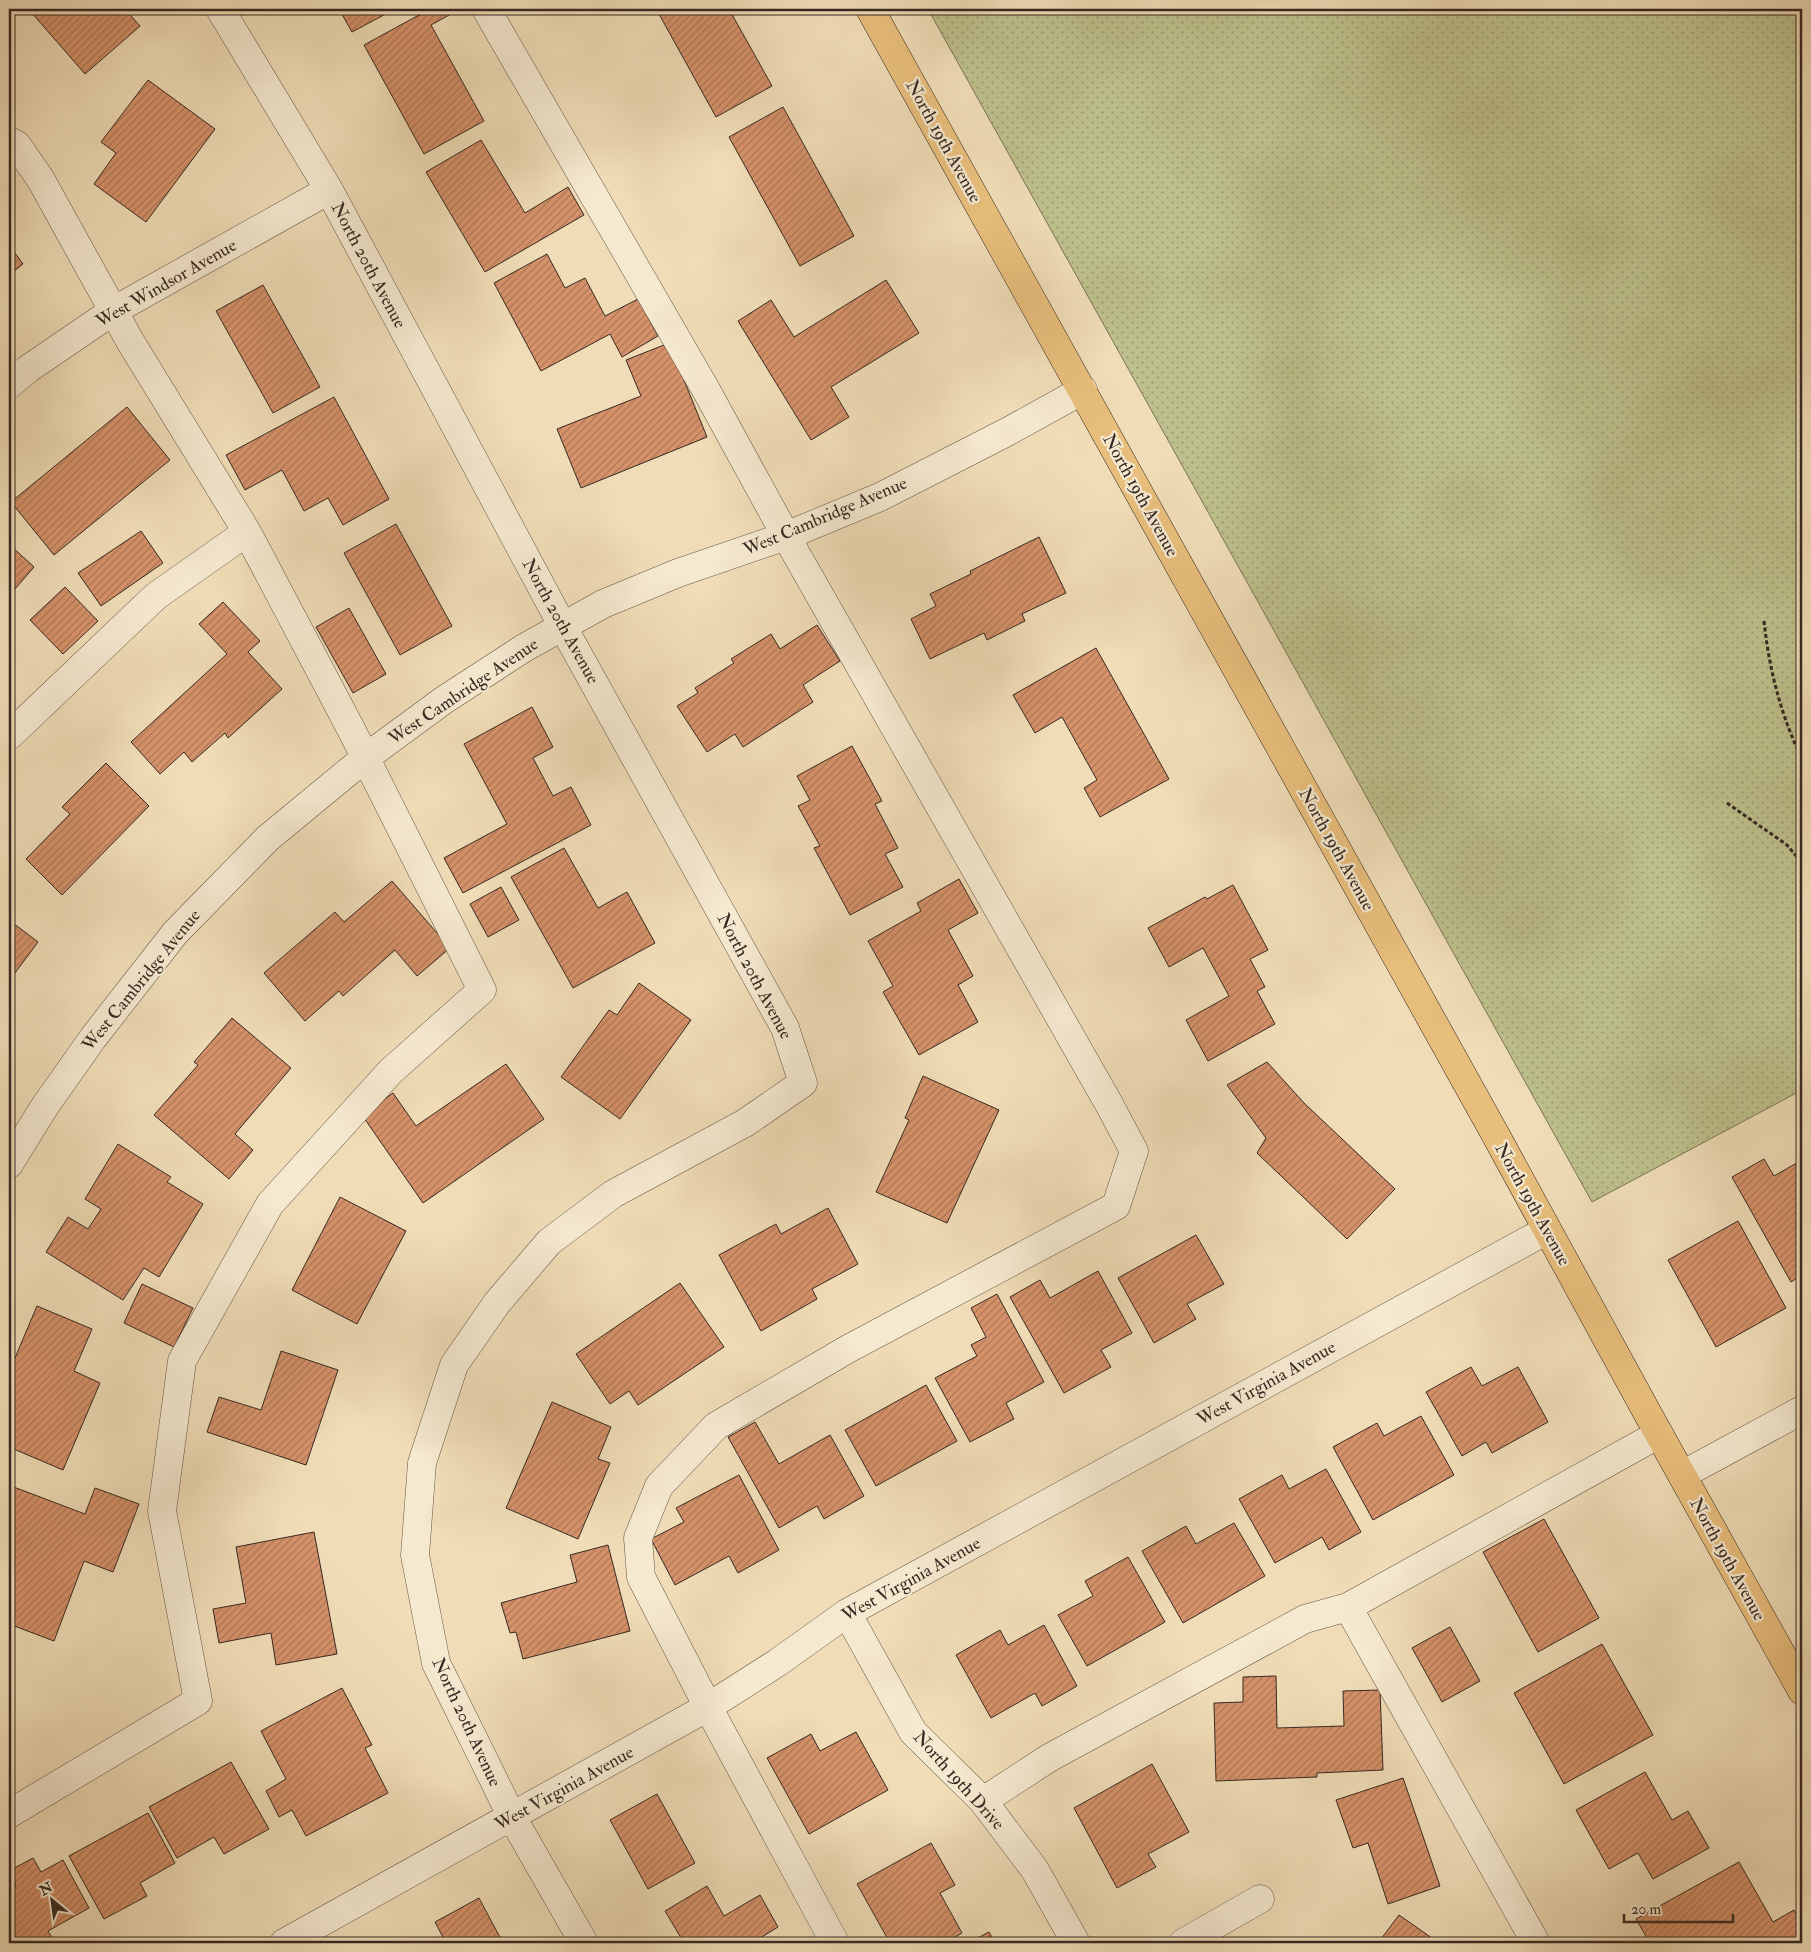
<svg xmlns="http://www.w3.org/2000/svg" width="1811" height="1952" font-family="'IM FELL Double Pica',serif">
	<style>
		.grass { fill: url(#grass-dots); stroke: #7a7457 }
		.building { fill: url(#building-hatch); stroke: #362822 }
		.lines { fill: none; stroke-linecap: round; stroke-linejoin: round }
		.minor-casing { stroke: #645547; stroke-width: 29 }
		.major-casing { stroke: #362822; stroke-width: 29 }
		.path { stroke: #362822; stroke-width: 3; stroke-dasharray: 4 2.5; stroke-linecap: butt }
		.minor { stroke: #f5e9d0; stroke-width: 28 }
		.major { stroke: #e8be7c; stroke-width: 28 }
		.labels { text-anchor: middle; stroke-width: 4.5; stroke-linejoin: round; paint-order: stroke }
		.street-label { font-size: 18px; fill: #362822; stroke: #f5e9d0 }
	</style>
	<defs>
		<pattern id="grass-dots" width="8" height="8" patternUnits="userSpaceOnUse" patternTransform="scale(1.25)"><rect width="8" height="8" fill="#bdc08c"/><path d="M2 2h.1M6 6h.1" fill="none" stroke="#9a9c72" stroke-width="1.8" stroke-linecap="round"/></pattern>
		<pattern id="building-hatch" width="6" height="6" patternUnits="userSpaceOnUse" patternTransform="scale(1.25)"><rect width="6" height="6" fill="#d6926a"/><path d="M-1 1l2-2M0 6l6-6M5 7l2-2" fill="none" stroke="#ae7757"/></pattern>
	</defs>
	<rect width="100%" height="100%" fill="#f0ddb7"/>
	<filter id="stains"><feTurbulence type="fractalNoise" baseFrequency=".004" numOctaves="4"/><feColorMatrix values="0 0 0 0 .2 0 0 0 0 .09 0 0 0 0 .02 0 0 0 .5 -.17"/></filter>
	<radialGradient id="worn" r=".72"><stop offset=".6" stop-color="#630" stop-opacity="0"/><stop offset="1" stop-color="#630" stop-opacity=".3"/></radialGradient>
	<!-- grass -->
	<path class="grass" d="M 928,9 L 1802,9 L 1802,1090 L 1592,1202 Z"/>
	<!-- building -->
	<path class="building" d="M 34,9 L 125,9 L 140,26 L 85,74 L 31,12 Z
		M 339,9 L 395,9 L 352,32 Z
		M 430,9 L 460,9 L 431,25 L 484,121 L 424,154 L 364,45 Z
		M 669,9 L 729,9 L 772,86 L 716,117 L 659,14 Z
		M 148,80 L 215,129 L 146,222 L 94,184 L 116,153 L 101,142 Z
		M 783,107 L 854,236 L 800,266 L 729,137 Z
		M 481,140 L 525,213 L 568,187 L 584,215 L 485,272 L 426,172 Z
		M 9,245 L 23,264 L 9,275 Z
		M 547,254 L 565,288 L 585,278 L 605,316 L 638,299 L 658,336 L 622,357 L 610,334 L 541,371 L 494,283 Z
		M 886,280 L 919,333 L 831,387 L 849,417 L 811,440 L 738,321 L 771,300 L 794,337 Z
		M 263,285 L 320,387 L 273,413 L 216,311 Z
		M 669,343 L 707,437 L 581,488 L 557,429 L 641,396 L 626,360 Z
		M 334,397 L 389,499 L 343,525 L 328,498 L 304,511 L 282,470 L 245,490 L 226,455 Z
		M 127,407 L 170,460 L 54,555 L 11,502 Z
		M 396,524 L 452,626 L 400,655 L 344,553 Z
		M 141,531 L 163,563 L 101,606 L 78,573 Z
		M 1039,537 L 1066,593 L 1022,614 L 1025,621 L 987,640 L 984,633 L 930,659 L 911,619 L 936,606 L 930,594 L 971,574 L 970,571 Z
		M 9,544 L 34,567 L 9,596 Z
		M 65,587 L 98,621 L 63,654 L 30,620 Z
		M 223,602 L 260,641 L 248,652 L 282,689 L 228,738 L 225,733 L 192,762 L 184,752 L 160,774 L 131,742 L 227,654 L 199,624 Z
		M 349,608 L 386,674 L 353,693 L 316,627 Z
		M 817,625 L 840,661 L 803,685 L 813,702 L 743,747 L 735,734 L 707,752 L 677,706 L 698,693 L 695,688 L 734,663 L 731,659 L 771,634 L 780,649 Z
		M 1096,648 L 1169,779 L 1100,817 L 1084,788 L 1097,780 L 1062,717 L 1035,733 L 1013,695 Z
		M 532,707 L 553,747 L 533,758 L 553,796 L 571,787 L 591,825 L 463,893 L 444,858 L 507,824 L 464,744 Z
		M 852,746 L 882,801 L 875,804 L 898,848 L 885,854 L 903,887 L 850,915 L 814,848 L 820,846 L 798,806 L 810,800 L 797,776 Z
		M 106,763 L 149,806 L 62,895 L 26,859 L 70,814 L 62,807 Z
		M 564,848 L 598,908 L 627,892 L 655,943 L 573,988 L 511,877 Z
		M 959,879 L 978,913 L 948,930 L 973,976 L 958,985 L 978,1022 L 919,1055 L 883,992 L 893,986 L 868,941 L 921,911 L 917,903 Z
		M 392,881 L 450,948 L 417,976 L 395,950 L 343,996 L 339,991 L 305,1021 L 264,973 L 335,912 L 344,922 Z
		M 1233,885 L 1268,950 L 1250,959 L 1265,987 L 1257,991 L 1275,1024 L 1208,1061 L 1186,1020 L 1229,996 L 1203,948 L 1169,967 L 1148,928 L 1205,897 L 1207,899 Z
		M 501,887 L 519,920 L 488,937 L 470,904 Z
		M 9,920 L 38,942 L 9,981 Z
		M 639,983 L 691,1020 L 620,1119 L 561,1077 L 609,1010 L 617,1015 Z
		M 232,1018 L 291,1068 L 235,1134 L 253,1150 L 229,1179 L 154,1115 L 198,1065 L 194,1062 Z
		M 1267,1062 L 1304,1103 L 1395,1189 L 1347,1239 L 1257,1153 L 1266,1138 L 1227,1085 Z
		M 506,1064 L 544,1119 L 423,1203 L 362,1115 L 393,1093 L 416,1126 Z
		M 923,1076 L 999,1110 L 947,1223 L 876,1192 L 909,1120 L 905,1118 Z
		M 118,1144 L 171,1177 L 167,1182 L 203,1204 L 159,1277 L 144,1268 L 123,1300 L 46,1252 L 68,1217 L 88,1229 L 101,1209 L 85,1199 Z
		M 1764,1159 L 1774,1176 L 1802,1160 L 1802,1275 L 1791,1282 L 1732,1177 Z
		M 340,1197 L 406,1231 L 357,1324 L 292,1290 Z
		M 828,1208 L 858,1264 L 812,1289 L 817,1299 L 761,1331 L 719,1255 L 776,1224 L 781,1234 Z
		M 1738,1221 L 1786,1308 L 1716,1347 L 1668,1260 Z
		M 1196,1235 L 1224,1284 L 1187,1304 L 1196,1319 L 1154,1343 L 1118,1278 Z
		M 1098,1271 L 1132,1333 L 1101,1350 L 1111,1367 L 1064,1393 L 1010,1297 L 1040,1280 L 1050,1298 Z
		M 680,1283 L 724,1347 L 638,1405 L 629,1391 L 610,1404 L 576,1354 Z
		M 142,1284 L 193,1308 L 174,1347 L 124,1323 Z
		M 997,1294 L 1044,1382 L 1006,1403 L 1014,1419 L 970,1442 L 935,1378 L 977,1356 L 971,1345 L 986,1337 L 971,1308 Z
		M 37,1306 L 92,1329 L 74,1371 L 100,1383 L 63,1470 L 9,1447 L 9,1372 Z
		M 281,1351 L 338,1370 L 306,1465 L 207,1432 L 219,1397 L 261,1410 Z
		M 1471,1367 L 1482,1386 L 1518,1367 L 1548,1422 L 1492,1453 L 1486,1442 L 1462,1456 L 1426,1392 Z
		M 926,1385 L 957,1441 L 876,1486 L 845,1430 Z
		M 552,1402 L 611,1427 L 598,1459 L 610,1463 L 578,1539 L 506,1508 Z
		M 1421,1416 L 1454,1475 L 1373,1520 L 1333,1447 L 1377,1423 L 1384,1436 Z
		M 755,1422 L 779,1464 L 830,1435 L 864,1496 L 824,1519 L 817,1506 L 779,1528 L 728,1437 Z
		M 1326,1469 L 1361,1532 L 1329,1550 L 1322,1537 L 1275,1563 L 1239,1499 L 1282,1475 L 1289,1489 Z
		M 739,1475 L 779,1550 L 738,1573 L 729,1556 L 675,1585 L 651,1539 L 684,1522 L 676,1508 Z
		M 11,1486 L 85,1514 L 95,1488 L 139,1504 L 113,1572 L 84,1561 L 54,1641 L 9,1624 L 9,1493 Z
		M 1544,1519 L 1599,1618 L 1538,1652 L 1483,1552 Z
		M 1234,1523 L 1265,1576 L 1183,1623 L 1142,1551 L 1186,1526 L 1196,1544 Z
		M 314,1532 L 337,1654 L 276,1665 L 271,1633 L 219,1643 L 213,1609 L 246,1603 L 236,1547 Z
		M 608,1545 L 630,1631 L 523,1659 L 516,1632 L 510,1633 L 501,1603 L 577,1582 L 570,1555 Z
		M 1128,1557 L 1165,1622 L 1087,1666 L 1058,1615 L 1093,1596 L 1085,1581 Z
		M 1044,1625 L 1077,1686 L 1042,1706 L 1035,1693 L 991,1718 L 956,1655 L 1000,1630 L 1008,1645 Z
		M 1450,1627 L 1480,1681 L 1442,1702 L 1412,1648 Z
		M 1602,1644 L 1653,1735 L 1564,1784 L 1514,1693 Z
		M 1276,1676 L 1277,1728 L 1344,1726 L 1343,1691 L 1380,1690 L 1383,1770 L 1317,1773 L 1317,1777 L 1216,1781 L 1214,1703 L 1243,1702 L 1243,1677 Z
		M 342,1688 L 372,1745 L 365,1748 L 388,1793 L 306,1836 L 292,1810 L 279,1817 L 266,1791 L 286,1779 L 261,1731 Z
		M 856,1732 L 888,1790 L 809,1834 L 767,1758 L 811,1734 L 820,1751 Z
		M 231,1762 L 269,1829 L 224,1854 L 214,1837 L 177,1858 L 149,1807 Z
		M 1152,1764 L 1189,1832 L 1148,1854 L 1156,1867 L 1117,1888 L 1074,1808 Z
		M 1645,1772 L 1672,1820 L 1688,1811 L 1709,1848 L 1653,1879 L 1638,1853 L 1609,1869 L 1576,1810 Z
		M 1403,1778 L 1440,1886 L 1388,1904 L 1368,1843 L 1353,1848 L 1336,1800 Z
		M 657,1794 L 695,1863 L 648,1889 L 610,1820 Z
		M 148,1813 L 175,1863 L 140,1883 L 147,1896 L 104,1919 L 69,1856 Z
		M 931,1843 L 955,1885 L 940,1893 L 962,1933 L 945,1943 L 890,1943 L 857,1884 Z
		M 33,1858 L 41,1872 L 63,1860 L 89,1908 L 48,1931 L 55,1943 L 9,1943 L 9,1890 L 16,1886 L 9,1871 Z
		M 1739,1862 L 1773,1922 L 1794,1910 L 1802,1924 L 1802,1943 L 1650,1943 L 1636,1919 Z
		M 707,1886 L 724,1916 L 760,1895 L 778,1927 L 757,1940 L 759,1943 L 684,1943 L 665,1911 Z
		M 479,1898 L 503,1943 L 446,1943 L 435,1922 Z
		M 1399,1915 L 1439,1943 L 1378,1943 Z
		M 989,1932 L 995,1943 L 968,1943 Z"/>
	<g class="lines">
		<!-- minor casing -->
		<g class="minor-casing">
			<path id="minor" d="M 220,9 L 329,190 L 563,627 L 785,1028 L 803,1083 L 745,1123 L 613,1194 L 549,1242 L 497,1303 L 454,1365 L 422,1463 L 415,1555 L 436,1663 L 512,1817 L 584,1943
				M 486,9 L 705,388 L 786,536 L 1109,1104 L 1134,1151 L 1116,1206 L 848,1349 L 716,1426 L 659,1486 L 638,1538 L 641,1577 L 708,1707 L 835,1943
				M 9,141 L 17,145 L 41,180 L 130,341 L 247,532 L 352,731 L 482,990 L 391,1071 L 270,1204 L 182,1361 L 162,1511 L 198,1701 L 9,1814
				M 9,385 L 28,369 L 113,311 L 329,190
				M 9,736 L 156,596 L 247,532
				M 9,1164 L 45,1106 L 93,1038 L 175,933 L 268,838 L 365,758 L 444,700 L 524,648 L 603,604 L 678,573 L 786,536 L 880,497 L 1007,432 L 1083,390
				M 1682,1475 L 1802,1410
				M 1348,1607 L 1536,1943
				M 847,1613 L 913,1732 L 983,1801 L 1035,1870 L 1076,1943
				M 983,1801 L 1049,1758 L 1305,1619 L 1348,1607 L 1659,1434
				M 284,1943 L 708,1707 L 777,1663 L 847,1613 L 1547,1230
				M 1183,1943 L 1260,1899"/>
		</g>
		<!-- major casing -->
		<g class="major-casing">
			<path id="major" d="M 870,9 L 1494,1132 L 1649,1416 L 1802,1691"/>
		</g>
		<!-- path -->
		<path class="path" d="M 1764,621 C 1769,669 1781,716 1802,759
			M 1727,803 L 1787,845 L 1802,863"/>
		<!-- minor -->
		<use href="#minor" class="minor"/>
		<!-- major -->
		<use href="#major" class="major"/>
	</g>
	<g class="labels">
		<!-- street labels -->
		<g class="street-label">
			<text transform="translate(944 141) rotate(61)" y="6">North 19th Avenue</text>
			<text transform="translate(369 265) rotate(62)" y="6">North 20th Avenue</text>
			<text transform="translate(166 283) rotate(-30)" y="6">West Windsor Avenue</text>
			<text transform="translate(1141 495) rotate(61)" y="6">North 19th Avenue</text>
			<text transform="translate(825 516) rotate(-23)" y="6">West Cambridge Avenue</text>
			<text transform="translate(561 621) rotate(61)" y="6">North 20th Avenue</text>
			<text transform="translate(463 691) rotate(-34)" y="6">West Cambridge Avenue</text>
			<text transform="translate(1337 849) rotate(61)" y="6">North 19th Avenue</text>
			<text transform="translate(755 976) rotate(62)" y="6">North 20th Avenue</text>
			<text transform="translate(141 980) rotate(-51)" y="6">West Cambridge Avenue</text>
			<text transform="translate(1533 1204) rotate(61)" y="6">North 19th Avenue</text>
			<text transform="translate(1266 1383) rotate(-29)" y="6">West Virginia Avenue</text>
			<text transform="translate(1728 1559) rotate(61)" y="6">North 19th Avenue</text>
			<text transform="translate(911 1579) rotate(-29)" y="6">West Virginia Avenue</text>
			<text transform="translate(467 1722) rotate(65)" y="6">North 20th Avenue</text>
			<text transform="translate(959 1780) rotate(48)" y="6">North 19th Drive</text>
			<text transform="translate(564 1788) rotate(-29)" y="6">West Virginia Avenue</text>
		</g>
	</g>
	<!-- margin -->
	<rect width="1811" height="1952" fill="none" stroke="#f0ddb7" stroke-width="30"/>
	<rect x="10" y="10" width="1791" height="1932" fill="none" stroke="#362822" stroke-width="2.5"/>
	<rect x="15" y="15" width="1781" height="1922" fill="none" stroke="#362822"/>
	<!-- north arrow -->
	<g transform="translate(52 1900) rotate(331)" stroke="#f5e9d0" stroke-width="4" paint-order="stroke">
	<path d="M0-4L9 19L0 12L-9 19Z" fill="#362822"/>
	<text y="-8" font-size="14" font-weight="bold" text-anchor="middle" fill="#362822">N</text>
	</g>
	<!-- scale -->
	<path d="M1624 1914v8h109v-8" fill="none" stroke="#362822" stroke-width="2.5"/>
	<text x="1631" y="1914" font-size="15" fill="#362822" stroke="#f5e9d0" stroke-width="4" paint-order="stroke">20 m</text>
	<rect width="100%" height="100%" filter="url(#stains)"/>
	<rect width="100%" height="100%" fill="url(#worn)"/>
</svg>
